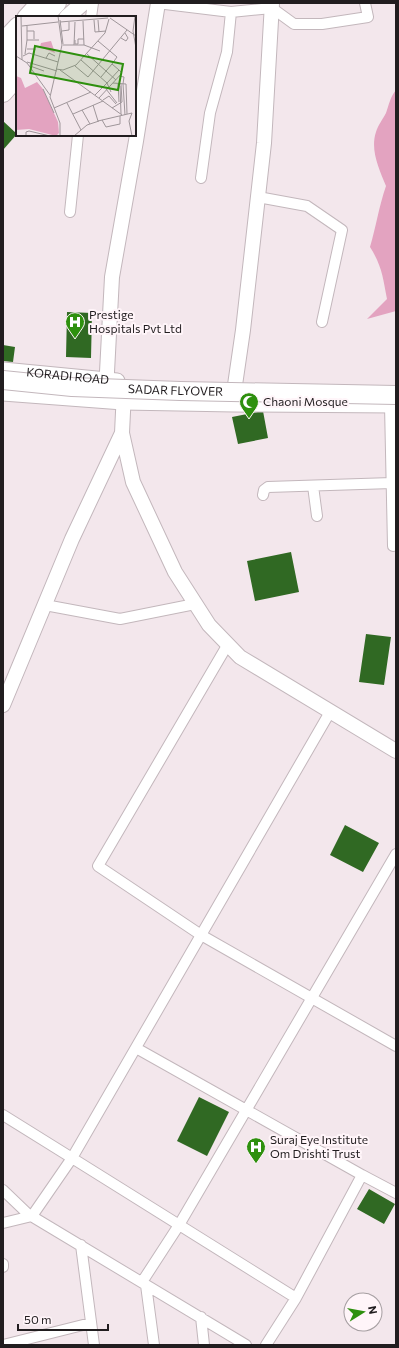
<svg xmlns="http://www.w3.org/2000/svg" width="399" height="1348" font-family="Commissioner,sans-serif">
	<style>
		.green { fill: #e3a3c0 }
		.building { fill: #306923 }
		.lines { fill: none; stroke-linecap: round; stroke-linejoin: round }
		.street-casing { stroke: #c3b7bc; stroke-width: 12 }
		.secondary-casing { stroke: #c3b7bc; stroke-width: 16 }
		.primary-casing { stroke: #c3b7bc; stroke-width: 17 }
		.highway-casing { stroke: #c3b7bc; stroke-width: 20 }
		.street { stroke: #fff; stroke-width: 10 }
		.secondary { stroke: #fff; stroke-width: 14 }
		.primary { stroke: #fff; stroke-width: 15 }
		.highway { stroke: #fff; stroke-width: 18 }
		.highway-bridge-casing { stroke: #c3b7bc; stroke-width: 20; stroke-linecap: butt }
		.highway-bridge { stroke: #fff; stroke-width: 18 }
		.labels { text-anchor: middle; stroke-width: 4; stroke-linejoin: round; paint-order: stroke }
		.poi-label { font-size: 12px; fill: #211d1f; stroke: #fff5f9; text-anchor: start }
		.street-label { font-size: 12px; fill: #211d1f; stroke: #fff5f9 }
		.inset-road { fill: none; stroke: #9f969a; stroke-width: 1 }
		.view { fill: #2e900e; fill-opacity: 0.15; stroke: #2e900e; stroke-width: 2 }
		.inset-edge { fill: none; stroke: #211d1f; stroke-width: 2 }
	</style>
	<rect width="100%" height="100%" fill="#f3e7ec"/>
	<!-- green -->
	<path class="green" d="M 396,90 L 396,311 L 367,319 L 387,299 C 383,278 382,266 370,247 C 376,227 379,206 386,186 C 379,169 370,150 376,132 C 378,125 383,119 386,113 C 389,105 390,97 396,90 Z"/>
	<!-- building -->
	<path class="building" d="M 3,121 L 17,134 L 3,150 Z
		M 67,312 L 92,313 L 91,358 L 66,357 Z
		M 3,345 L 15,347 L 13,362 L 3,361 Z
		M 263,411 L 268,438 L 238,444 L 232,417 Z
		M 291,552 L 299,592 L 255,601 L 247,561 Z
		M 366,634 L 391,637 L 384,685 L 359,682 Z
		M 345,825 L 379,843 L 363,872 L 330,855 Z
		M 199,1097 L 229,1112 L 207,1156 L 177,1141 Z
		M 369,1189 L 395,1204 L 384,1224 L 357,1209 Z"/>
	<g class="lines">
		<!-- street casing -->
		<g class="street-casing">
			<path id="street" d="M 157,3 L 231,12 L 272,8 L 294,24 L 322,24 L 368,17 L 365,3
				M 91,17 L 93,3
				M 201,178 L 210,113 L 227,52 L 231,12
				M 258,197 L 307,206 L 342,230 L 322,322
				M 70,212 L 78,135
				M 390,405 L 393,546
				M 313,486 L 317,516
				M 263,495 L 264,490 L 268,487 L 392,483
				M 45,605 L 120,619 L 195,604
				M 228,644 L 98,866 L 201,935 L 396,1046
				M 136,1048 L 362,1175
				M 3,1115 L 72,1158 L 32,1216 L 3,1223
				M 3,1190 L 28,1214 L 246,1345
				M 81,1245 L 94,1345
				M 3,1264 L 3,1267
				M 142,1282 L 179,1225 L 396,854
				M 146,1285 L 154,1345
				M 296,1298 L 362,1175 L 396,1193
				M 201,1317 L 204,1345
				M 3,1345 L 91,1323
				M 266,1345 L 296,1298 L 72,1158 L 330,712"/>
		</g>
		<!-- secondary casing -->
		<g class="secondary-casing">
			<path id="secondary" d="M 106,391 L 112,277 L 136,141 L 158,3
				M 124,391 L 122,433 L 133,482 L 175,572 L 209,625 L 240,657 L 396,751
				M 234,403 L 235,385 L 243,330 L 264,143 L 272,3
				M 3,705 L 72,539 L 122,433"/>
		</g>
		<!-- primary casing -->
		<g class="primary-casing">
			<g id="primary">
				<path d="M 25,17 L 38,3"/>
				<path d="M 67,17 L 83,3"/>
				<path d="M 3,40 L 17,25"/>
				<path d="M 3,78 L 17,64"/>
				<path id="s1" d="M 3,370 L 117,381"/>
				<path d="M 3,393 L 123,402 L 234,404 L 396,405"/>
			</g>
		</g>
		<!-- highway casing -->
		<g class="highway-casing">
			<path id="highway" d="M 44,17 L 57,3
				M 3,60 L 17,45
				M 3,93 L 17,77"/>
		</g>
		<!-- street -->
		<use href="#street" class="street"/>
		<!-- secondary -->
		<use href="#secondary" class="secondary"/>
		<!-- primary -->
		<use href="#primary" class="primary"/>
		<!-- highway -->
		<use href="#highway" class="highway"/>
		<!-- highway-bridge casing -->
		<g class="highway-bridge-casing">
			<g id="highway-bridge">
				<path id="s2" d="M 3,380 L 72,387 L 180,391 L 396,395"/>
			</g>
		</g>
		<!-- highway-bridge -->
		<use href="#highway-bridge" class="highway-bridge"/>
	</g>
	<!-- icons -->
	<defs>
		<g id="hospital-pin" transform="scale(1)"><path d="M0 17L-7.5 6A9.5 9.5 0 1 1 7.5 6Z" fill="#2e900e" stroke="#fff5f9"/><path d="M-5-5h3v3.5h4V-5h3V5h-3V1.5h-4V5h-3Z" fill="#fff"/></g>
		<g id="mosque-pin" transform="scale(1)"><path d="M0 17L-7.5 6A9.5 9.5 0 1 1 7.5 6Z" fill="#2e900e" stroke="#fff5f9"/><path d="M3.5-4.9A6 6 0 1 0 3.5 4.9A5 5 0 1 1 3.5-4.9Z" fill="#fff"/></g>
	</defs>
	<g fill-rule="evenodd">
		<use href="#hospital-pin" x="75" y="322"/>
		<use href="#mosque-pin" x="249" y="402"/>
		<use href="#hospital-pin" x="256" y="1147"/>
	</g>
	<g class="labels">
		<!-- poi labels -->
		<g class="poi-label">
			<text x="89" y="319">Prestige<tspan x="89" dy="14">Hospitals Pvt Ltd</tspan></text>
			<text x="263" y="406">Chaoni Mosque</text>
			<text x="270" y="1144">Suraj Eye Institute<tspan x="270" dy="14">Om Drishti Trust</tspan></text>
		</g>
		<!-- street labels -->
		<g class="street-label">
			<text dy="4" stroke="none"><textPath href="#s1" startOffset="65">KORADI ROAD</textPath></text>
			<text dy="4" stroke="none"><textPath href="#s2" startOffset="173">SADAR FLYOVER</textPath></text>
		</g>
	</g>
	<!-- overview -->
	<g transform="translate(16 16)">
		<rect width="120" height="120" fill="#f3e7ec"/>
		<path d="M 35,25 L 39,37 L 24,31 L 25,27 ZM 0,60 L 5,62 L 9,72 L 21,66 L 27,73 L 42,106 L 43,117 L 40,120 L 13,113 L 0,114 Z" fill="#e3a3c0"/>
		<path class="inset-road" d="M 5,0 L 6,44M 42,0 L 46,29 L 34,81 L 44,107 L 44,120M 119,0 L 117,15 L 120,32M 94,2 L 120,20M 44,4 L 47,28M 78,4 L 79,16 L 90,15M 82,4 L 83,16M 67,5 L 68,29M 44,6 L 92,2M 6,10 L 42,6M 11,10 L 11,24 L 23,24M 11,15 L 18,15 L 18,23M 46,15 L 53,14 L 53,6M 105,22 L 110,25 L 112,22 L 109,17M 59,24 L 59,28 L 62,28 L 62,23 L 68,23M 82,25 L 101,41 L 96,48 L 103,54M 47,29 L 68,29 L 84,35M 58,29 L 59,6M 11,33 L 19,33 L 14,50 L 28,55M 9,38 L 11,24M 71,38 L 100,64M 0,40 L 11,47 L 34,79M 7,40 L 13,37 L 42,46M 30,42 L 33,37 L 39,40M 65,44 L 91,67 L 103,54 L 106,57 L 83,82M 11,46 L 41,55M 59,50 L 72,61 L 111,14M 40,53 L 47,54 L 60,49 L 89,17 L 93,3M 44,54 L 106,99M 103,60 L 108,61 L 107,68M 85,61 L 96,48M 97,67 L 110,68 L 111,98M 102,68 L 103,86M 107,68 L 109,99M 104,70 L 105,98M 27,73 L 38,97M 90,73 L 101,87M 79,79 L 91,67 L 95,76M 87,84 L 93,80 L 100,88M 51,87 L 65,114M 77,89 L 82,105 L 116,97 L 113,105 L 116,120M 38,92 L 75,76M 96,92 L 106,86 L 105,68M 66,94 L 74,108M 57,98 L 87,85M 86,104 L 90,111 L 104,108 L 104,100M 10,120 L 10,116 L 13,115 L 34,120M 58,120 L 71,109 L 83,105"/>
		<path class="view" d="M 19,30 L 107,48 L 102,74 L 14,57 Z"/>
		<rect width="120" height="120" class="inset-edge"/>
	</g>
	<!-- border -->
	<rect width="399" height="1348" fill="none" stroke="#211d1f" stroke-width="8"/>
	<!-- north arrow -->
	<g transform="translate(363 1312) rotate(79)"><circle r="19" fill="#fff5f9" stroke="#a69fa2"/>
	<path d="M0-3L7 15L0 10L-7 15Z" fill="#2e900e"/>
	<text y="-6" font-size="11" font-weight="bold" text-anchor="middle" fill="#211d1f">N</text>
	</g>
	<!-- scale -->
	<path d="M18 1324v6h90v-6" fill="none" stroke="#211d1f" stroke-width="2"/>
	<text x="24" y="1324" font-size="12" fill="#211d1f" stroke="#fff5f9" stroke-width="3" paint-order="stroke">50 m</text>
</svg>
